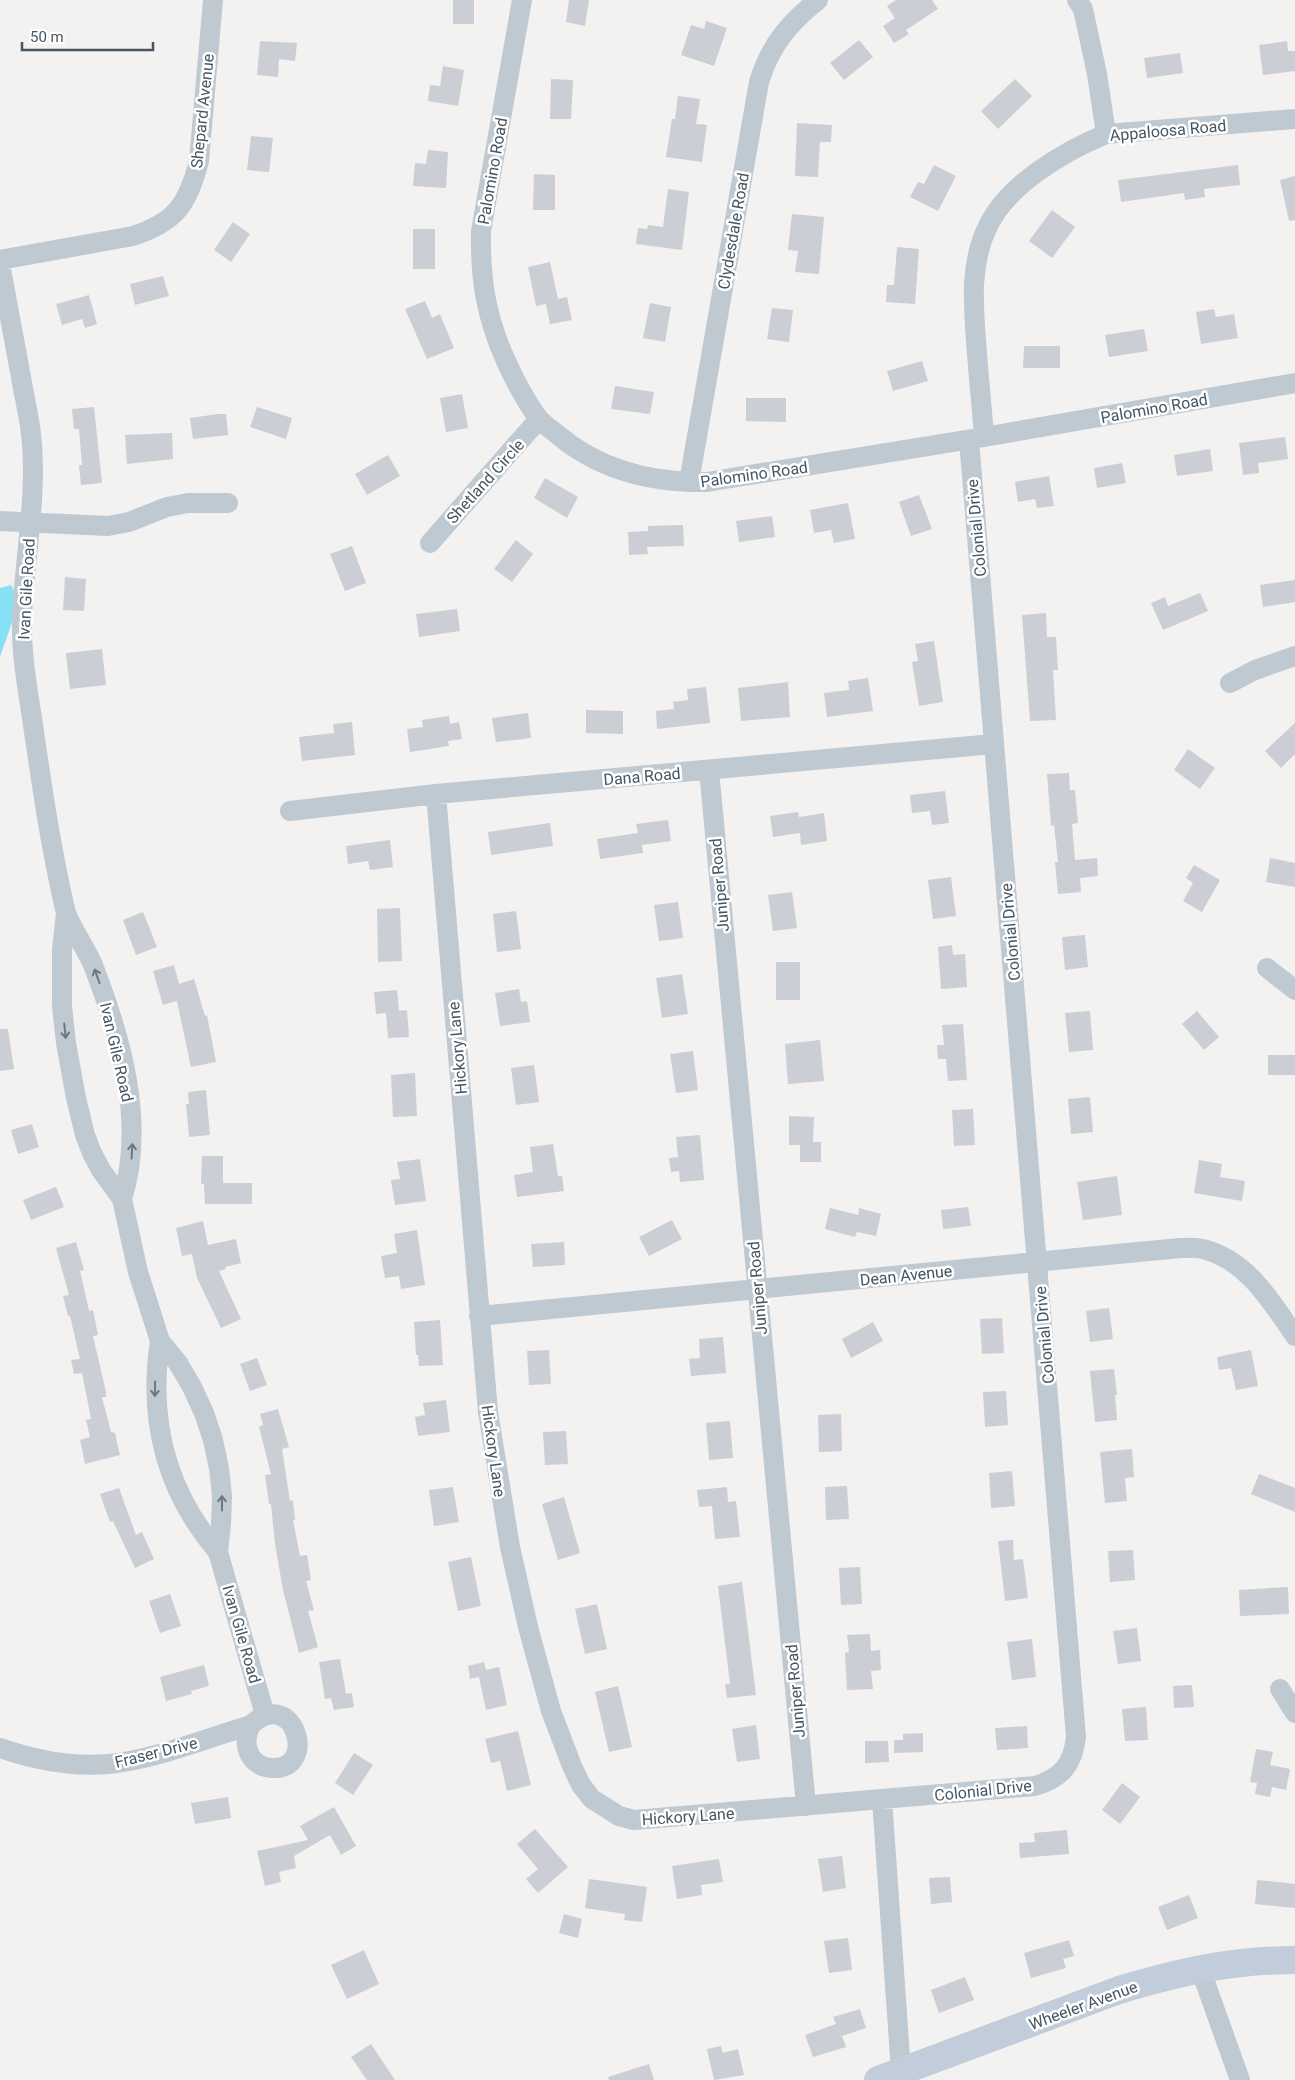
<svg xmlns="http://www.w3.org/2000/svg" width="1295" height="2080" font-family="Roboto,sans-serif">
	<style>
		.water { fill: #86e1f5 }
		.building { fill: #cbced4 }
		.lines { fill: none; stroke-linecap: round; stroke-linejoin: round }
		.street { stroke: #bec9d2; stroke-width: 20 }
		.secondary { stroke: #c1cdda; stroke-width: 28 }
		.oneway { stroke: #6b7883 }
		.labels { text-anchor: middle; stroke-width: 5; stroke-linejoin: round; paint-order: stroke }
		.street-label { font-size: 16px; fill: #475561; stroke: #fff }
	</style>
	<rect width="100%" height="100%" fill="#f4f1f1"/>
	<!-- water -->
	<path class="water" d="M 11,585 C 23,603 6,638 0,657 L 0,588 Z"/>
	<!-- building -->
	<path class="building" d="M 453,0 L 474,0 L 474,24 L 453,24 Z
		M 569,0 L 589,0 L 585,26 L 566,22 Z
		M 896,0 L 932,0 L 938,9 L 906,30 L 909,34 L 894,43 L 883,26 L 895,18 L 887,6 Z
		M 706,21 L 727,28 L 714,66 L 681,55 L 691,25 L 704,29 Z
		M 859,40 L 873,57 L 844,80 L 830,63 Z
		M 260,41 L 297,43 L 295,61 L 279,59 L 278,77 L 257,75 Z
		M 1287,41 L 1288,51 L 1295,51 L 1295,71 L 1263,75 L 1259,45 Z
		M 1180,53 L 1183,73 L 1147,78 L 1144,58 Z
		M 443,66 L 464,70 L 458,106 L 428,101 L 430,85 L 440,86 Z
		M 551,79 L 573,80 L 571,119 L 550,119 Z
		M 1015,79 L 1032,96 L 998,129 L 981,111 Z
		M 678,96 L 700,99 L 696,124 L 707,125 L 702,162 L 666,157 L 672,119 L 675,119 Z
		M 797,123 L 832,125 L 831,142 L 820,142 L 818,177 L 795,176 Z
		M 251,136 L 273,138 L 269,172 L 247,170 Z
		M 428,150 L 448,152 L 446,188 L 413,186 L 415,163 L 426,164 Z
		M 934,165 L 956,176 L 938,211 L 910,197 L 918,182 L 924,184 Z
		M 1238,165 L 1240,185 L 1204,189 L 1205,197 L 1185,200 L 1184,193 L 1121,202 L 1118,180 Z
		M 534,174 L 555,175 L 555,210 L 533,210 Z
		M 1295,176 L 1295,220 L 1289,221 L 1280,180 Z
		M 668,189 L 689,192 L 682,250 L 636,244 L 638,228 L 647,229 L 648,225 L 663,227 Z
		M 1052,210 L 1075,227 L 1052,258 L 1029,241 Z
		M 792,214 L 824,217 L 819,274 L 795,272 L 798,251 L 788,250 Z
		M 233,222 L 250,234 L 231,262 L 214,250 Z
		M 413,229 L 435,229 L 435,269 L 413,269 Z
		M 897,247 L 919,249 L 915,304 L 886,302 L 887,285 L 894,285 Z
		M 550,262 L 558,299 L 567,297 L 572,320 L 550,324 L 546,304 L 536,306 L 528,267 Z
		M 163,276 L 169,296 L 135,305 L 130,284 Z
		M 89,295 L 97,324 L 85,328 L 82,319 L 62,325 L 56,304 Z
		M 425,301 L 432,318 L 440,314 L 454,348 L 427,359 L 405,309 Z
		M 650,303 L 671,307 L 665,342 L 643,338 Z
		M 772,308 L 793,310 L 789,342 L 767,339 Z
		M 1214,309 L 1216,317 L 1234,314 L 1238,338 L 1201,344 L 1196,312 Z
		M 1144,329 L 1148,351 L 1109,357 L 1105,335 Z
		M 1024,346 L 1060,346 L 1060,368 L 1023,368 Z
		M 922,361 L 928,381 L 893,391 L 887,371 Z
		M 615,386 L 654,392 L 650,414 L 611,409 Z
		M 462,394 L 468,428 L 446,432 L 440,398 Z
		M 746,398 L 786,398 L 786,422 L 746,421 Z
		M 94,407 L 102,483 L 81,485 L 79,465 L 82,465 L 79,429 L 74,429 L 72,409 Z
		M 257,407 L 292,418 L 286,439 L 250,427 Z
		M 218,414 L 226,414 L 228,435 L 193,439 L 190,418 Z
		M 172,433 L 173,459 L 127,464 L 125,435 Z
		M 1285,437 L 1288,459 L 1258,463 L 1259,473 L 1243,475 L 1239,443 Z
		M 1210,449 L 1213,471 L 1177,476 L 1174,455 Z
		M 388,455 L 400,476 L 367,495 L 355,474 Z
		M 1122,463 L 1126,483 L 1097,488 L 1094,468 Z
		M 1049,476 L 1054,506 L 1037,508 L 1035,499 L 1018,502 L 1015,482 Z
		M 545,478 L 578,497 L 567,518 L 534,498 Z
		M 919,495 L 932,529 L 911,536 L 899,502 Z
		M 848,503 L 855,539 L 834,543 L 831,530 L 814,533 L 810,510 Z
		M 772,516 L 775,537 L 739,542 L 736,521 Z
		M 683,525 L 684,546 L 647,547 L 648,554 L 629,555 L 628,532 L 648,531 L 648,526 Z
		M 516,540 L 533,554 L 512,582 L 494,569 Z
		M 352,546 L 366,583 L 345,591 L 330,554 Z
		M 65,577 L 86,579 L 84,611 L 63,610 Z
		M 1295,580 L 1295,602 L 1263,607 L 1260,585 Z
		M 1200,593 L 1208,611 L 1163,630 L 1151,603 L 1165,597 L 1168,606 Z
		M 457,609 L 460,631 L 419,637 L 416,614 Z
		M 1046,613 L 1047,637 L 1056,637 L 1058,670 L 1053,670 L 1056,720 L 1030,721 L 1022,615 Z
		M 934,641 L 943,702 L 919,706 L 912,662 L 918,661 L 915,644 Z
		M 102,649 L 106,685 L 70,689 L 66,653 Z
		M 868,678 L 873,711 L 827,717 L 824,693 L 849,690 L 848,681 Z
		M 788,682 L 790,717 L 741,721 L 738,688 Z
		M 706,687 L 710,723 L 657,729 L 656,711 L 674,709 L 673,702 L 688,700 L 687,689 Z
		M 586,710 L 623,711 L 623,734 L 586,733 Z
		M 528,713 L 531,738 L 496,742 L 492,718 Z
		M 449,716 L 450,724 L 459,722 L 462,739 L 448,741 L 449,746 L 410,752 L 407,729 L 423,727 L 422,720 Z
		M 352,722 L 355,755 L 302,761 L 299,737 L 334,733 L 333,724 Z
		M 1295,723 L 1295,754 L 1281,768 L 1265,751 Z
		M 1188,749 L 1215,768 L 1200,789 L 1174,770 Z
		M 1069,773 L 1070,790 L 1075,790 L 1078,823 L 1072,824 L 1075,860 L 1097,858 L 1098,876 L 1080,878 L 1081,892 L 1058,894 L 1055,862 L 1058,862 L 1054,825 L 1051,826 L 1047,774 Z
		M 945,791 L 949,823 L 932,825 L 930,811 L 912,813 L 910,795 Z
		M 798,812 L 799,817 L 824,813 L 827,841 L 801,845 L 800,833 L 773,837 L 770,816 Z
		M 668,820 L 671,841 L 642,845 L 643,853 L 600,859 L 597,839 L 638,833 L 636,824 Z
		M 550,823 L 553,846 L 491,855 L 488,832 Z
		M 390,840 L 393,867 L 370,870 L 368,861 L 348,864 L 346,846 Z
		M 1270,858 L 1295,863 L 1295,887 L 1266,882 Z
		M 1194,865 L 1220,880 L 1202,912 L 1183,901 L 1193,883 L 1186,878 Z
		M 951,877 L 956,916 L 933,919 L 928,880 Z
		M 792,892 L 797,928 L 773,931 L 768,895 Z
		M 678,902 L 683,938 L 659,941 L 654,905 Z
		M 400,908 L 402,961 L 378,962 L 377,909 Z
		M 516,911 L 521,949 L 497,952 L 493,914 Z
		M 143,912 L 157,947 L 136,955 L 123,920 Z
		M 1085,935 L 1088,967 L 1065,970 L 1062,937 Z
		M 952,945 L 953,955 L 965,954 L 967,987 L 941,989 L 938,947 Z
		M 776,962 L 800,962 L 800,1000 L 776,1000 Z
		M 174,965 L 179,984 L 194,979 L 205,1016 L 207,1015 L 216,1062 L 191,1067 L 177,1001 L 163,1005 L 153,971 Z
		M 682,974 L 688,1014 L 662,1018 L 656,978 Z
		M 519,989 L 521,1002 L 527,1001 L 530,1022 L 500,1026 L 495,993 Z
		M 397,990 L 399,1011 L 407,1010 L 409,1037 L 388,1038 L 386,1013 L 376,1014 L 374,992 Z
		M 1090,1011 L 1093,1050 L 1069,1052 L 1065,1013 Z
		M 1197,1011 L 1219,1037 L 1204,1050 L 1182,1024 Z
		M 963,1024 L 967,1080 L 948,1081 L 946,1059 L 938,1059 L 937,1045 L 944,1045 L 942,1025 Z
		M 0,1029 L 8,1029 L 14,1069 L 0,1071 Z
		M 820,1040 L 824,1081 L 788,1084 L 785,1044 Z
		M 693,1051 L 698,1090 L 676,1093 L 670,1054 Z
		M 1268,1055 L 1295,1055 L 1295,1075 L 1268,1075 Z
		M 534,1065 L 539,1102 L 516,1105 L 511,1068 Z
		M 415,1073 L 417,1116 L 393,1117 L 391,1075 Z
		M 206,1090 L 210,1135 L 189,1137 L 186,1104 L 189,1104 L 188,1092 Z
		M 1090,1097 L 1093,1132 L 1071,1134 L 1068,1099 Z
		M 973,1109 L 975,1145 L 954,1146 L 952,1110 Z
		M 789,1116 L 814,1117 L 813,1142 L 821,1142 L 821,1162 L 800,1162 L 800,1145 L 789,1145 Z
		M 32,1124 L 39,1147 L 18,1154 L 11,1130 Z
		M 700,1135 L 704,1180 L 680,1182 L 679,1171 L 671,1172 L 669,1158 L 678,1157 L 676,1137 Z
		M 553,1144 L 558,1176 L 562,1176 L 564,1191 L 517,1197 L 514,1175 L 533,1172 L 530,1147 Z
		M 202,1156 L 223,1156 L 223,1183 L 252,1183 L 252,1204 L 205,1204 L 204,1184 L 201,1184 Z
		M 420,1159 L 426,1201 L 395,1205 L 391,1180 L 400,1179 L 397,1162 Z
		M 1199,1160 L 1222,1164 L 1220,1177 L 1245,1181 L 1242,1201 L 1194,1193 Z
		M 1117,1176 L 1122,1215 L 1083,1220 L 1077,1182 Z
		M 56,1187 L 64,1207 L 31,1220 L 23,1200 Z
		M 968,1207 L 971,1226 L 943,1229 L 941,1210 Z
		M 830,1208 L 858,1215 L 859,1208 L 881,1214 L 876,1236 L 857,1232 L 855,1237 L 825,1229 Z
		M 672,1220 L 682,1239 L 649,1256 L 639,1237 Z
		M 203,1221 L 208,1245 L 236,1239 L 241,1263 L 225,1267 L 226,1269 L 219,1271 L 241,1319 L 221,1328 L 197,1278 L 192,1254 L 182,1256 L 176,1228 Z
		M 417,1230 L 425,1285 L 401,1289 L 399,1276 L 385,1278 L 381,1256 L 397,1253 L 394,1234 Z
		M 76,1242 L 84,1270 L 80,1271 L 89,1311 L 93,1310 L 98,1335 L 93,1336 L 106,1392 L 106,1397 L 102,1397 L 111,1432 L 115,1433 L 120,1455 L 85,1464 L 80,1440 L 90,1437 L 86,1420 L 91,1419 L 82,1373 L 74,1374 L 71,1360 L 80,1359 L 70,1316 L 68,1316 L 63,1296 L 69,1295 L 56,1248 Z
		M 564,1242 L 565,1265 L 533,1267 L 531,1244 Z
		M 1109,1308 L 1113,1339 L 1090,1342 L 1086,1311 Z
		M 1002,1318 L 1004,1353 L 982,1354 L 980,1319 Z
		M 440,1320 L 443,1365 L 419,1366 L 418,1355 L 416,1355 L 414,1322 Z
		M 873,1322 L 883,1341 L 851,1358 L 842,1339 Z
		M 723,1337 L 726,1373 L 691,1376 L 689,1359 L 700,1358 L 699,1339 Z
		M 549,1350 L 551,1384 L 529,1385 L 527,1351 Z
		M 1251,1350 L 1258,1386 L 1236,1390 L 1231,1368 L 1219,1370 L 1217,1357 Z
		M 257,1358 L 267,1385 L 250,1391 L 240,1364 Z
		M 1114,1369 L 1117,1395 L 1115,1395 L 1117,1420 L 1095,1422 L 1090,1371 Z
		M 1006,1391 L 1008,1425 L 985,1427 L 983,1392 Z
		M 446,1400 L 450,1432 L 418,1436 L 415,1417 L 425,1415 L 423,1403 Z
		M 278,1409 L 289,1447 L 282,1449 L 290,1501 L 293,1500 L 295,1520 L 293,1520 L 300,1556 L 307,1555 L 311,1580 L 306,1581 L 314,1610 L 308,1611 L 318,1647 L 299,1653 L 283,1590 L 275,1544 L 271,1504 L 269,1504 L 265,1475 L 271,1474 L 259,1427 L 263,1425 L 260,1414 Z
		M 841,1414 L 842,1451 L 819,1452 L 818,1415 Z
		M 730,1421 L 733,1458 L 709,1460 L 706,1423 Z
		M 566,1431 L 568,1464 L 545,1465 L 543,1432 Z
		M 1132,1449 L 1134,1477 L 1125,1478 L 1127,1501 L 1105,1503 L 1100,1452 Z
		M 1012,1471 L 1015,1506 L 991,1508 L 989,1473 Z
		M 1259,1474 L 1295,1488 L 1295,1512 L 1251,1494 Z
		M 847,1486 L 849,1519 L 826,1520 L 825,1487 Z
		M 453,1487 L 459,1522 L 434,1526 L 429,1490 Z
		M 727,1487 L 728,1502 L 736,1501 L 740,1537 L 715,1539 L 712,1506 L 699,1507 L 697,1490 Z
		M 119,1488 L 136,1535 L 142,1532 L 154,1559 L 135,1568 L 113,1521 L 110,1522 L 100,1494 Z
		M 564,1497 L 580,1553 L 558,1560 L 542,1504 Z
		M 1013,1540 L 1014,1560 L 1023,1559 L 1028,1598 L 1005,1601 L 998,1541 Z
		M 1133,1550 L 1135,1580 L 1110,1582 L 1108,1551 Z
		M 471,1557 L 481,1606 L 458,1611 L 448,1562 Z
		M 860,1567 L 862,1604 L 841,1605 L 839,1568 Z
		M 742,1582 L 756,1695 L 727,1698 L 725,1684 L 730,1684 L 718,1586 Z
		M 1288,1587 L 1289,1614 L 1240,1616 L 1239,1590 Z
		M 170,1594 L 181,1626 L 160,1633 L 149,1601 Z
		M 597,1604 L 607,1649 L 585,1654 L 575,1609 Z
		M 1137,1628 L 1141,1661 L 1118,1664 L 1113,1631 Z
		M 870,1634 L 871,1651 L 880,1650 L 881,1670 L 871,1671 L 873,1689 L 847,1690 L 845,1653 L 849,1652 L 847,1635 Z
		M 1032,1639 L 1036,1677 L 1012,1680 L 1007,1642 Z
		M 340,1659 L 346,1694 L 352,1693 L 354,1707 L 334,1710 L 331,1698 L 325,1699 L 319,1662 Z
		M 484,1662 L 486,1670 L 499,1667 L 507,1705 L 486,1710 L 479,1677 L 470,1679 L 468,1666 Z
		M 204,1665 L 209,1686 L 191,1691 L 192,1694 L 166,1701 L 160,1677 Z
		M 1192,1685 L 1194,1707 L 1174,1708 L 1173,1686 Z
		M 618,1686 L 632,1747 L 609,1752 L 595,1692 Z
		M 1146,1707 L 1148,1740 L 1125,1741 L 1122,1709 Z
		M 756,1725 L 760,1759 L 737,1762 L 732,1729 Z
		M 1027,1726 L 1028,1748 L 997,1750 L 995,1728 Z
		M 518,1731 L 531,1785 L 507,1791 L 500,1761 L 491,1763 L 485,1739 Z
		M 923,1733 L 923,1752 L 894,1753 L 894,1740 L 903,1740 L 903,1734 Z
		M 865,1741 L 888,1741 L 889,1762 L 865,1763 Z
		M 1256,1749 L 1273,1752 L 1270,1765 L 1290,1769 L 1286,1790 L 1272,1787 L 1270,1797 L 1255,1794 L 1257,1783 L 1250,1782 Z
		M 354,1753 L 373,1765 L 353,1795 L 335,1783 Z
		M 1122,1783 L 1140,1797 L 1120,1824 L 1102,1810 Z
		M 228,1797 L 231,1818 L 195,1824 L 191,1803 Z
		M 334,1807 L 356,1846 L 341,1855 L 330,1835 L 294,1856 L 296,1868 L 279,1872 L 281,1882 L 265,1886 L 257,1851 L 308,1840 L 300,1826 Z
		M 535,1829 L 568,1867 L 538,1893 L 526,1879 L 538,1869 L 517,1844 Z
		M 1067,1830 L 1069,1854 L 1020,1858 L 1019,1843 L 1035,1842 L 1034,1833 Z
		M 842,1856 L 846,1888 L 823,1892 L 818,1859 Z
		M 719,1859 L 723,1882 L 701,1885 L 702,1895 L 677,1899 L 672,1866 Z
		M 950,1877 L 952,1902 L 931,1904 L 929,1878 Z
		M 589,1879 L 647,1887 L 642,1922 L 624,1920 L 625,1914 L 585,1908 Z
		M 1257,1880 L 1295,1884 L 1295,1908 L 1255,1904 Z
		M 1189,1895 L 1198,1918 L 1167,1930 L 1158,1907 Z
		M 564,1914 L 582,1919 L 578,1938 L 559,1933 Z
		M 848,1938 L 852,1970 L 829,1973 L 824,1941 Z
		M 1069,1940 L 1074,1956 L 1063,1959 L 1066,1968 L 1031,1978 L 1024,1953 Z
		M 364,1950 L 379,1984 L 347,1999 L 331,1965 Z
		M 965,1977 L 974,2000 L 939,2013 L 931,1990 Z
		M 860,2009 L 866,2028 L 842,2036 L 846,2047 L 813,2057 L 805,2035 L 836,2024 L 833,2017 Z
		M 371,2044 L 395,2080 L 367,2080 L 351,2057 Z
		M 721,2046 L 723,2053 L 738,2049 L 744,2075 L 714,2080 L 707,2049 Z
		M 649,2064 L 654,2080 L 609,2080 L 608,2077 Z"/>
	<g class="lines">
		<!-- street -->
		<path class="street" d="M 522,0 L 481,231 C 480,279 486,317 506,361 C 515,381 525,400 538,418 C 543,424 552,430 558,435 C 601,471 652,483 707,482 L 984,437 L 1295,383
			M 1077,0 L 1083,9 L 1097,74 L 1106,134
			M 0,260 L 133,236 C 176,222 188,204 199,161 L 213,0
			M 0,264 C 7,301 14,339 21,377 C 24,396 29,415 31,434 C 38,495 24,559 22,620 C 21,655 28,691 33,725 C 42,787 51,849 65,909 C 69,925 86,948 93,965 C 121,1037 146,1123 122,1199
			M 984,437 C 982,409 979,381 977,354 C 974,311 968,266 988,226 C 1008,184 1065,151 1106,134 L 1295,119
			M 689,482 L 759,82 C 770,46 788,24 818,0
			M 0,521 L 108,526 L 129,522 L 167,507 L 188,503 L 228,503
			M 430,543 L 539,419
			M 1230,683 L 1255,670 L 1295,656
			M 709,770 L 806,1806
			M 436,794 L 488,1412 L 510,1547 L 528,1627 L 551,1711 L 572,1766 L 581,1785 L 592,1799 L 619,1816 L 634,1820 L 882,1799
			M 290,811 L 436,794 L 994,744
			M 66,913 L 62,949 L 62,1006 L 66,1043 L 76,1098 L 85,1135 L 92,1153 L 101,1170 L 122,1199 L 138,1272 L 160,1341 L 178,1363 L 192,1387 L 204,1413 L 213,1440 L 219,1468 L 222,1496 L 221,1524 L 218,1552 L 265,1715
			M 1267,968 L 1295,990
			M 479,1316 L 1180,1248 C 1187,1248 1196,1247 1203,1249 C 1247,1260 1271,1301 1295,1336
			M 160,1341 C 148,1420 165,1490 218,1552
			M 1280,1689 L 1295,1713
			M 0,1748 C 34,1760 72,1767 108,1764 C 154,1760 207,1738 251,1725 C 294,1685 320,1771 271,1768 C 248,1766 241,1742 251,1725
			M 1200,1968 L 1240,2080
			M 901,2071 L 882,1799 L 1035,1786 C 1062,1778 1073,1764 1076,1737 L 969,440"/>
		<!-- secondary -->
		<path class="secondary" d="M 878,2080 L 1119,1990 C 1179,1972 1232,1960 1295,1960"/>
	</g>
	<!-- one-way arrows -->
	<defs><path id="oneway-shaft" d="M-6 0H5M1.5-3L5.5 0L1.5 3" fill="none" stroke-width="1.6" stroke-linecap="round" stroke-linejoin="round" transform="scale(1.25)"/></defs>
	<g class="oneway">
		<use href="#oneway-shaft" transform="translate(97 976) rotate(-110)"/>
		<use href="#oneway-shaft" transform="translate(65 1031) rotate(84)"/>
		<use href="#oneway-shaft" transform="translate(132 1151) rotate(-87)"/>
		<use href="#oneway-shaft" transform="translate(155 1389) rotate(91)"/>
		<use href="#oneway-shaft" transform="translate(222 1503) rotate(-90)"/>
	</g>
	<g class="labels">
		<!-- street labels -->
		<g class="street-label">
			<text transform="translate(202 111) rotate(-84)" y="6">Shepard Avenue</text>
			<text transform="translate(1168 130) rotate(-5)" y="6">Appaloosa Road</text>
			<text transform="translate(492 171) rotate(-80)" y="6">Palomino Road</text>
			<text transform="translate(733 231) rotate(-80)" y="6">Clydesdale Road</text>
			<text transform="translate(1154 408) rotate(-10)" y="6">Palomino Road</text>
			<text transform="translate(754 474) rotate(-8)" y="6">Palomino Road</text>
			<text transform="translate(485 481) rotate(-48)" y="6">Shetland Circle</text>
			<text transform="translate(976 528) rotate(-95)" y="6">Colonial Drive</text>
			<text transform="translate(26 589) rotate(-87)" y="6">Ivan Gile Road</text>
			<text transform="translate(642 776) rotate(-5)" y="6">Dana Road</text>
			<text transform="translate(719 885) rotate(-95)" y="6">Juniper Road</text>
			<text transform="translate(1010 932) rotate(-95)" y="6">Colonial Drive</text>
			<text transform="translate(457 1048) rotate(-95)" y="6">Hickory Lane</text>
			<text transform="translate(117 1052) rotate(77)" y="6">Ivan Gile Road</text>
			<text transform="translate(906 1275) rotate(-6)" y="6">Dean Avenue</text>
			<text transform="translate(757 1288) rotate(-95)" y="6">Juniper Road</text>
			<text transform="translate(1044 1335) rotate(-95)" y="6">Colonial Drive</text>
			<text transform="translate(494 1451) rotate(82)" y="6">Hickory Lane</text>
			<text transform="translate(242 1634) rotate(74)" y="6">Ivan Gile Road</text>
			<text transform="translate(795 1691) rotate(-95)" y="6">Juniper Road</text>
			<text transform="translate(156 1752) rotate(-14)" y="6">Fraser Drive</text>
			<text transform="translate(983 1790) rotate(-6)" y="6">Colonial Drive</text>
			<text transform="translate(688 1816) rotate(-4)" y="6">Hickory Lane</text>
			<text transform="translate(1083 2005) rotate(-20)" y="6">Wheeler Avenue</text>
		</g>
	</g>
	<!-- scale -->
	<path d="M22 42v8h131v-8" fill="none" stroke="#475561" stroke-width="2.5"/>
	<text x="30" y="42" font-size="15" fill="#475561" stroke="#ffffff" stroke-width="4" paint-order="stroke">50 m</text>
</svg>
